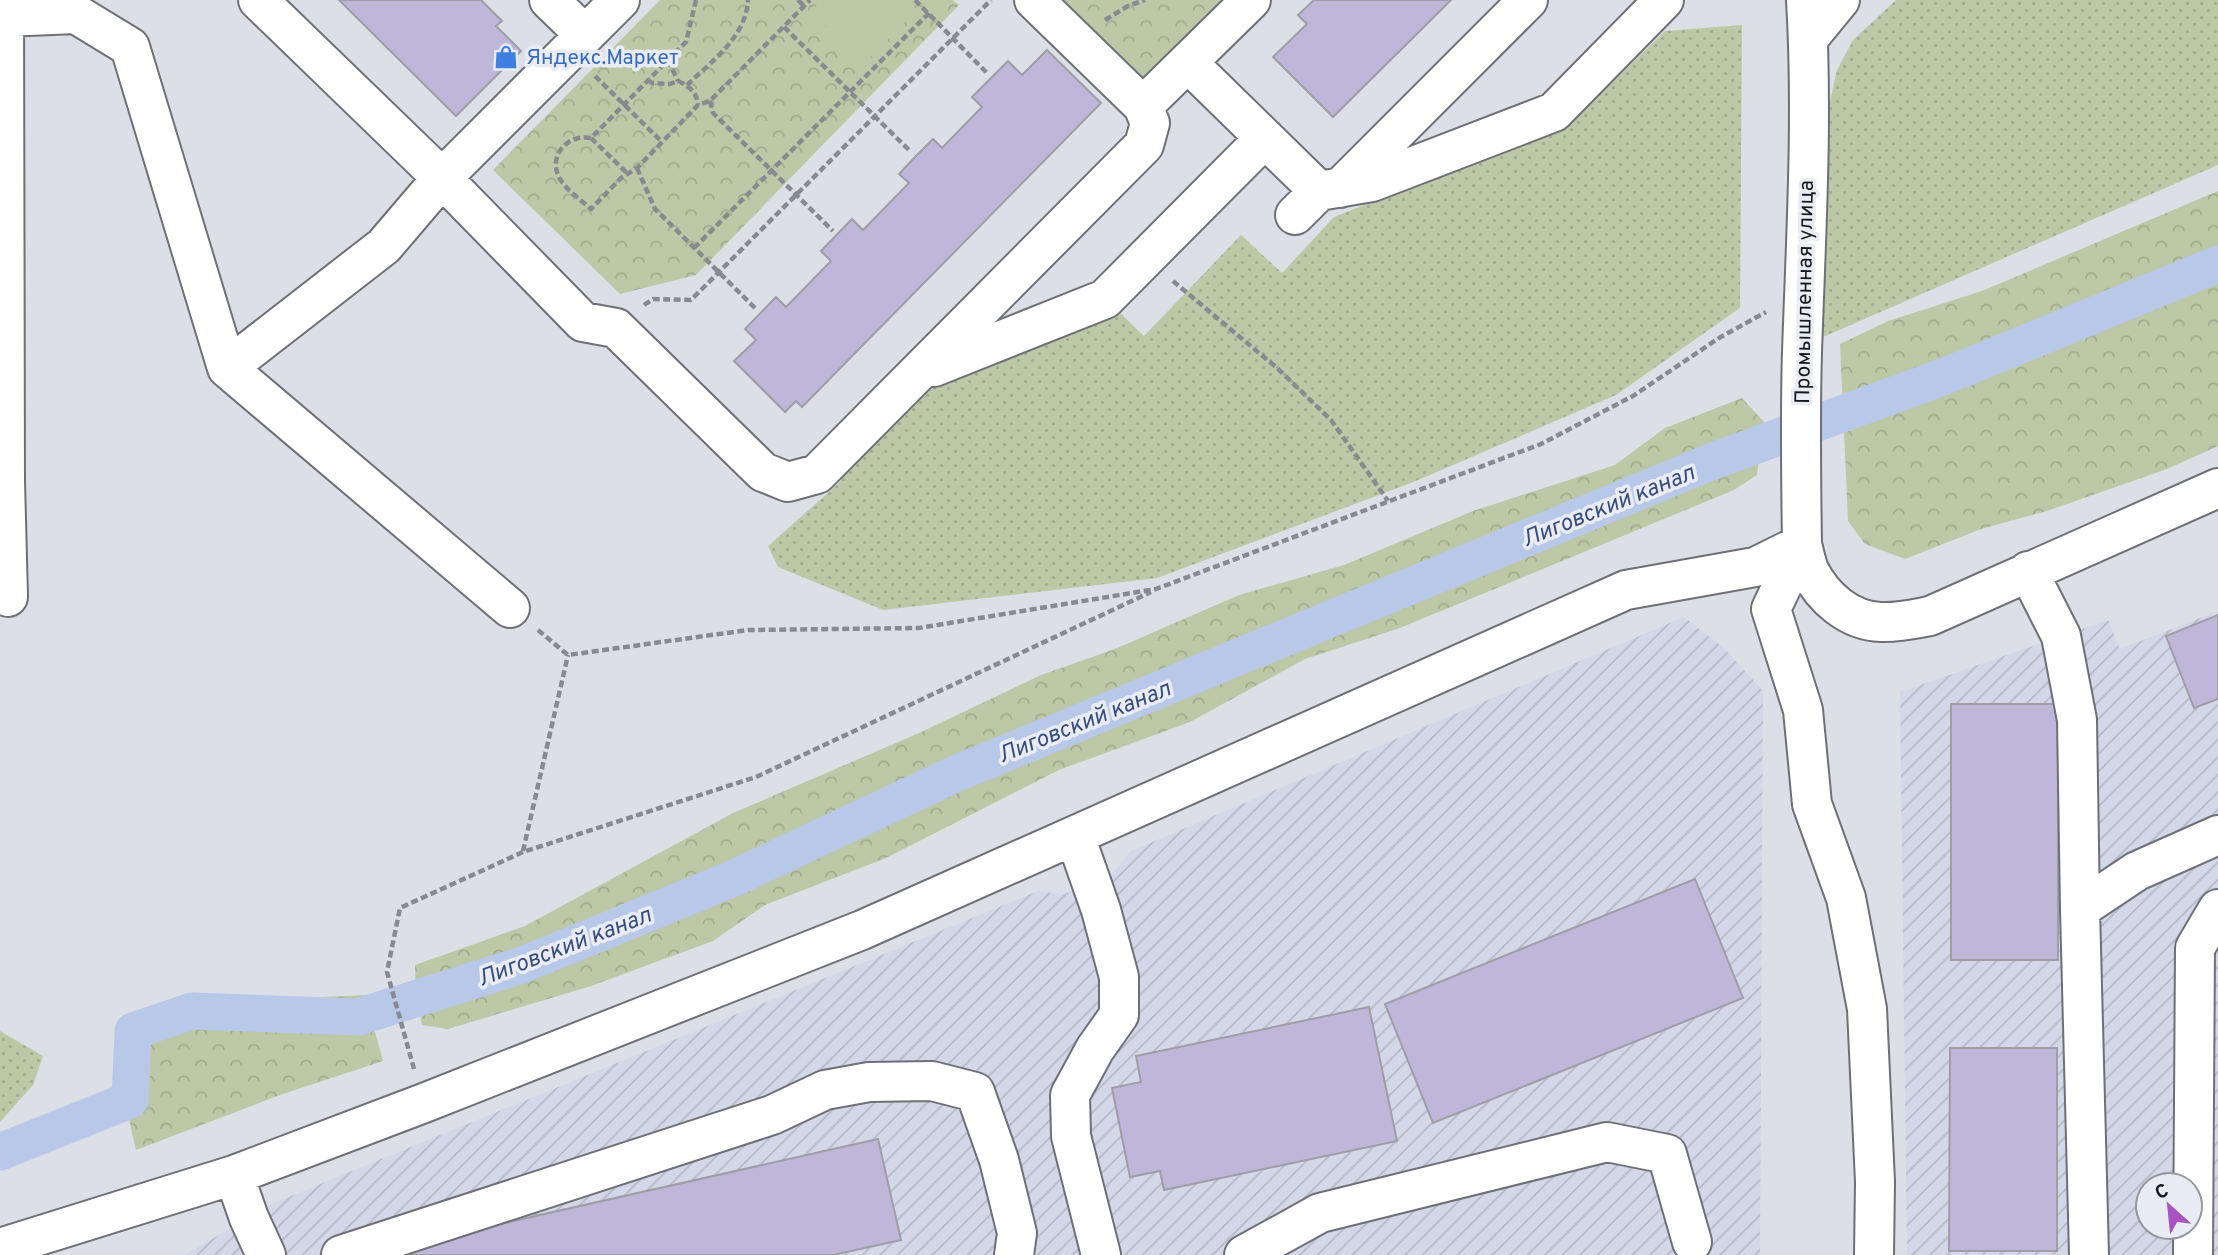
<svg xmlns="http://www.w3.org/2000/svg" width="2218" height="1255" font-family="Overpass,sans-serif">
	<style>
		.industrial { fill: url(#industrial-furrows); fill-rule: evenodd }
		.grass { fill: url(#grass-dots) }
		.forest { fill: url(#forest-crowns) }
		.pitch { fill: #bdc8a6 }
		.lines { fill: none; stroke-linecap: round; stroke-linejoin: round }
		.canal { stroke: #b7c8e8; stroke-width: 37 }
		.building { fill: #bfb7d9; stroke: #9f9da5; stroke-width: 2 }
		.minor-casing { stroke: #6f7077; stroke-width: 42 }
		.path { stroke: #888a90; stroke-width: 4.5; stroke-dasharray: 7 3.5; stroke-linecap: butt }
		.minor { stroke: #fff; stroke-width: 38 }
		.labels { text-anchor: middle; stroke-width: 7; stroke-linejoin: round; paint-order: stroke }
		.shop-label { font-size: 21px; fill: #366cbe; stroke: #eaecf4; text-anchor: start }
		.street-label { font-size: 21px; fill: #17181b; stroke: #eaecf4 }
		.water-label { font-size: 23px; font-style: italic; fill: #374d7a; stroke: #eaecf4 }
	</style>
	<defs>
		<pattern id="industrial-furrows" width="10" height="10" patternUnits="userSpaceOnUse" patternTransform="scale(1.75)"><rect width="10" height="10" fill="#d4d7e7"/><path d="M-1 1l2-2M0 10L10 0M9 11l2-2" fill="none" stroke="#b5b8c6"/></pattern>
		<pattern id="grass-dots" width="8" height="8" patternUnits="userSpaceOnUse" patternTransform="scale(1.75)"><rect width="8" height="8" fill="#bdc8a6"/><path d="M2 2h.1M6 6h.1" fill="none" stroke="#a2ab8e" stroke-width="1.8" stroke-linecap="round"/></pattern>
		<pattern id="forest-crowns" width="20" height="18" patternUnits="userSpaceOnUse" patternTransform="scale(1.75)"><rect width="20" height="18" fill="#bdc8a6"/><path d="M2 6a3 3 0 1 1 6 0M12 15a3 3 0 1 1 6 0" fill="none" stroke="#a2ab8e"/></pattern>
	</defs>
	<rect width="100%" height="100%" fill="#dddfe7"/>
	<!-- industrial -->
	<path class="industrial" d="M 2218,611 L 2218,1255 L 1907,1255 L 1900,692 L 2108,620 L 2120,649 ZM 2148,1185 L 2190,1185 L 2190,1227 L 2148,1227 Z
		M 1684,617 L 1725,649 L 1763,691 L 1760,1255 L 184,1255 L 249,1218 L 264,1207 L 1038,891 L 1064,894 L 1111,875 L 1131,851 Z"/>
	<!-- grass -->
	<path class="grass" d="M 1896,0 L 2218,0 L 2218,165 L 1823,337 L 1825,125 L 1837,70 L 1853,40 Z
		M 1742,25 L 1740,308 L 1616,395 L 1411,483 L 1157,578 L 883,610 L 778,567 L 768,546 L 839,483 L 866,444 L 925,385 L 1112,305 L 1144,336 L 1241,235 L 1282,273 L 1334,217 L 1572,122 L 1665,31 Z
		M 0,1031 L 43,1056 L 33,1085 L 0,1122 Z"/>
	<!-- forest -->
	<path class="forest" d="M 660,0 L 953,0 L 959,5 L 696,275 L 620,294 L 493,170 Z
		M 1050,0 L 1227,0 L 1148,78 L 1128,78 Z
		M 2218,191 L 2218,446 L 2167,469 L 2047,511 L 1981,529 L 1905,559 L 1865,544 L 1848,521 L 1840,344 L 1888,321 L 1982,291 Z
		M 1742,398 L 1764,422 L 1757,475 L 1734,490 L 1400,628 L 1305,659 L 1190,722 L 1059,770 L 886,858 L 765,905 L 713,941 L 591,986 L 448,1029 L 422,1025 L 416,991 L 415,965 L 525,926 L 733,813 L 919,733 L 1041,675 L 1115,649 L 1239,595 L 1344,565 L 1473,511 L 1615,465 L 1665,428 Z
		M 365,995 L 383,1061 L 280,1095 L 136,1150 L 125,1102 L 124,1052 L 153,1005 Z"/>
	<!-- pitch -->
	<path class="pitch" d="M 822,0 L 906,0 L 917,10 L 864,64 L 811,11 Z"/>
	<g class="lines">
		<!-- canal -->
		<path class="canal" d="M 0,1152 L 130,1100 L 133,1031 L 192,1011 L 358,1017 L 522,965 L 732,879 L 955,774 L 1713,461 L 1943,377 L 2218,264"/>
	</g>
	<!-- building -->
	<path class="building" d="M 339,0 L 481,0 L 502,21 L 496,26 L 521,51 L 456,116 Z
		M 1314,0 L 1451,0 L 1333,117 L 1273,57 L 1307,24 L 1298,15 Z
		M 1047,50 L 1101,103 L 802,407 L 796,401 L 785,412 L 734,361 L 756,340 L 745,329 L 776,297 L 786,307 L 831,261 L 821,251 L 852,219 L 863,230 L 909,183 L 899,174 L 916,156 L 933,139 L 942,148 L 982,107 L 972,97 L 1008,61 L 1022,75 Z
		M 2218,615 L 2218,699 L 2194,708 L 2166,636 Z
		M 1951,704 L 2058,704 L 2058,960 L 1951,960 Z
		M 1695,879 L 1743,998 L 1433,1123 L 1385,1004 Z
		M 1369,1007 L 1397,1141 L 1164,1190 L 1160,1171 L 1130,1177 L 1112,1088 L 1141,1082 L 1136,1056 Z
		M 1950,1048 L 2057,1048 L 2057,1251 L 1949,1251 Z
		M 878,1139 L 901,1240 L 833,1255 L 376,1255 L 375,1252 Z"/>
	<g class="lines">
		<!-- minor casing -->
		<g class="minor-casing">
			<path id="minor" d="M 4,0 L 5,481 L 8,597
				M 258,0 L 442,178 L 583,322 L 616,328 L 763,472 L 788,482 L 817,474 L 1144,145 L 1150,123 L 1143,106 L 1034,0
				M 549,0 L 585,35
				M 1806,0 C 1813,117 1806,235 1802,352 C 1800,416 1801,480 1802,544 C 1804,552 1806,562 1809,570 C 1823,598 1849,621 1881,622 C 1897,623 1914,619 1930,616 L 2218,488
				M 4,17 L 76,14 L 130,47 L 227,368 L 510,608
				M 1808,39 L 1840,0
				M 1188,63 L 1319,191 L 1372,182 L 1554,112 L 1664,0
				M 1143,106 L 1251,0
				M 1340,188 L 1528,0
				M 1295,215 L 1319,191
				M 934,367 L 1105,299 L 1265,138
				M 227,368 L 384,246 L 442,178 L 620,0
				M 1802,544 L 1771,609 L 1803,710 L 1812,804 L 1846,898 L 1867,1009 L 1875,1182 L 1874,1255
				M 2028,571 L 2061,636 L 2077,720 L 2080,909
				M 1075,836 L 1101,910 L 1119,977 L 1119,1015 L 1095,1049 L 1070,1095 L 1071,1136 L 1101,1255
				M 234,1175 L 249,1218 L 266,1255
				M 0,1248 L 234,1175 L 424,1103 L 862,930 L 1626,590 L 1755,567 L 1802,544
				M 341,1255 L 772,1115 L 825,1090 L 869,1082 L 932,1081 L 975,1092 L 999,1160 L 1017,1233 L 1014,1255
				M 1244,1255 L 1320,1213 L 1607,1142 L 1667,1154 L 1692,1242
				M 2089,1255 L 2080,909 L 2137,871 L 2218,835
				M 2193,1255 L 2195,948 L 2218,909"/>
		</g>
		<!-- path -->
		<path class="path" d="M 696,0 L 686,42 L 591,138 C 566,133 545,159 562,182 C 569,192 582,201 591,209 L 621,178 L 637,168 L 698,105 L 710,101 L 810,0
			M 798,0 L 804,6
			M 915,0 L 988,74
			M 1105,20 L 1128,6 L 1145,0
			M 784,27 L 911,152
			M 668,60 L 678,81
			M 595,76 L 662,142
			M 648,80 L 652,83 L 670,84 L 678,81 C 689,86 697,92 698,105
			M 687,85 C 712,61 746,37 748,0
			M 710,101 L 713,113 L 833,231
			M 591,138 L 628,174
			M 637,168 L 655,209 L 756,309
			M 694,248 L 929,13
			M 1173,281 L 1277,368 L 1331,420 L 1388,501
			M 644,305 L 653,299 L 691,300 L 991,0
			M 538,630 L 568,655 L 748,630 L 919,628 L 1156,589 L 1541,444 L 1633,396 L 1719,338 L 1766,312
			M 523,851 L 568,655
			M 414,1069 L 387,972 L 400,908 L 523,852 L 756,777 L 1151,592"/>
		<!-- minor -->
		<use href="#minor" class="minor"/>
	</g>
	<!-- icons -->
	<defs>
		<g id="shop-bare" transform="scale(1.89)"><path d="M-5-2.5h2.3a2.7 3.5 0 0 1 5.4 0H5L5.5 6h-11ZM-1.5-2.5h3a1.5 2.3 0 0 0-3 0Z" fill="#3f7fe0" stroke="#eaecf4" stroke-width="2.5" paint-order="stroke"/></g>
	</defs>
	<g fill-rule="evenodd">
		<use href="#shop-bare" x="506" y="57"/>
	</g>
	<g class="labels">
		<!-- shop labels -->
		<g class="shop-label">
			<text x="526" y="64">Яндекс.Маркет</text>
		</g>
		<!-- street labels -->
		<g class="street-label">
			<text transform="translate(1804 292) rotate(-89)" y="7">Промышленная улица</text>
		</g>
		<!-- water labels -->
		<g class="water-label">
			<text transform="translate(1608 505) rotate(-22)" y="8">Лиговский канал</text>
			<text transform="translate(1084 721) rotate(-22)" y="8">Лиговский канал</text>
			<text transform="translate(564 946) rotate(-21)" y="8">Лиговский канал</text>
		</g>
	</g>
	<!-- north arrow -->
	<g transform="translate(2169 1206) rotate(333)"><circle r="33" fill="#eaecf4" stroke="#96979d" stroke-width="2"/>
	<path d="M0-5L12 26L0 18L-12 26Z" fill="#a753c2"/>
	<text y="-10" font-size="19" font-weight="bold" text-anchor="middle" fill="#17181b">С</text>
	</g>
</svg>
